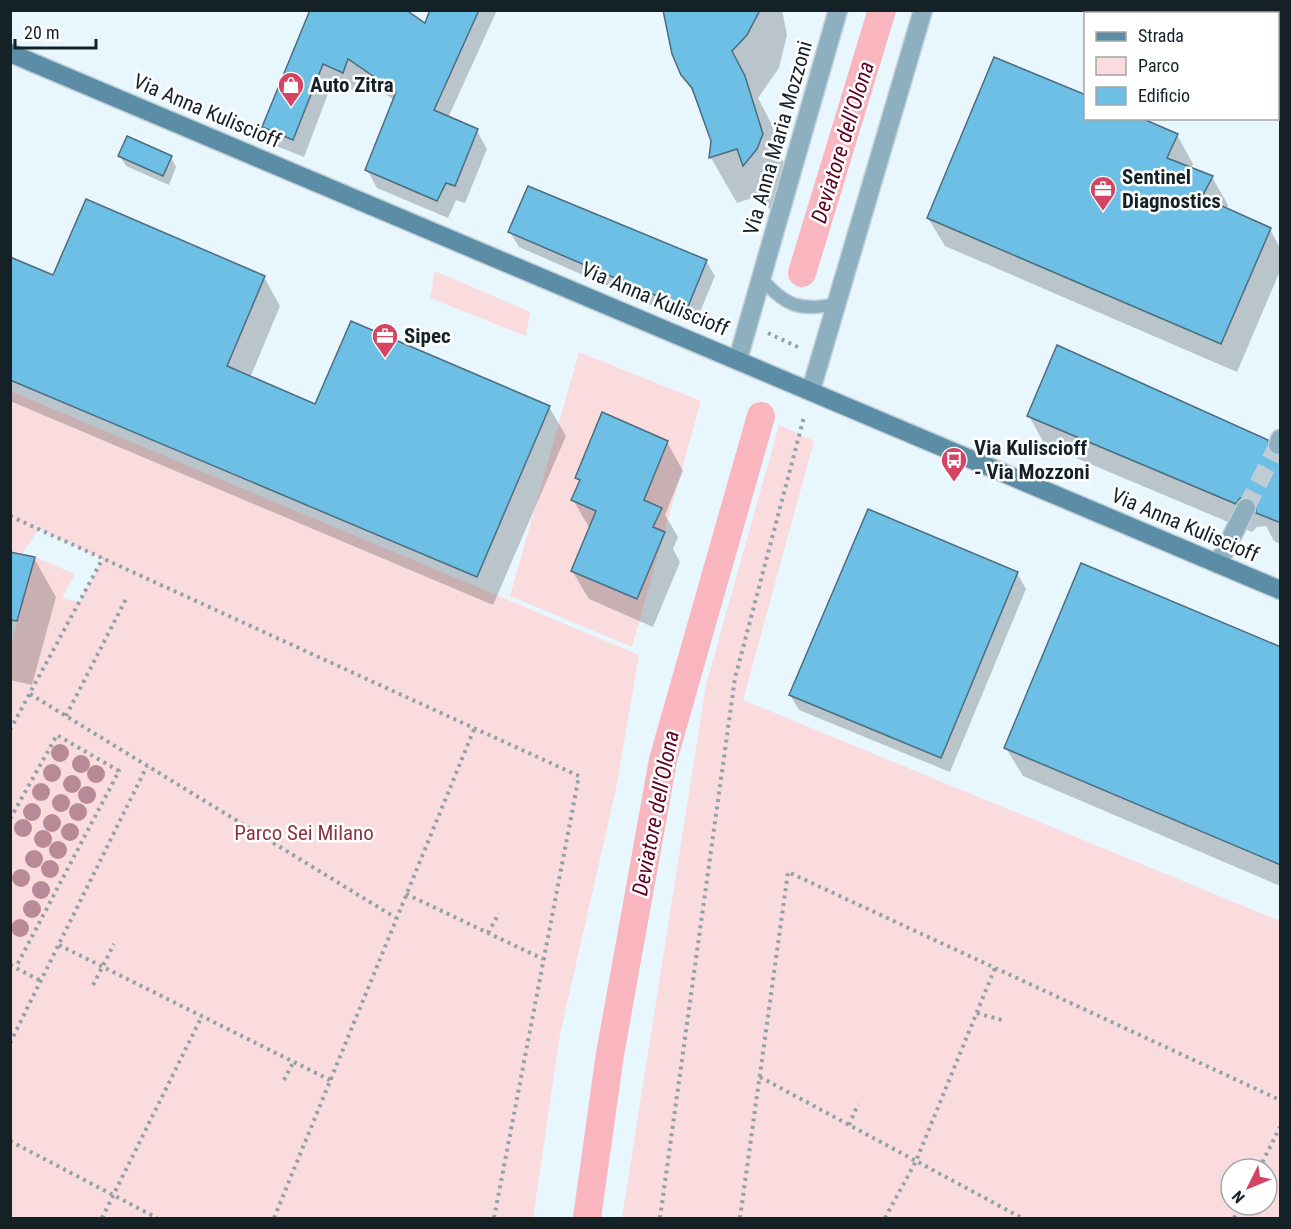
<svg xmlns="http://www.w3.org/2000/svg" width="1291" height="1229" font-family="'Roboto Condensed',sans-serif">
	<style>
		.green { fill: #fadcdf; fill-rule: evenodd }
		.shadow { fill: #0003 }
		.lines { fill: none; stroke-linecap: round; stroke-linejoin: round }
		.canal { stroke: #f9b6be; stroke-width: 28 }
		.building { fill: #6dbfe5; stroke: #4c6d7d; stroke-width: 1.5 }
		.street-tunnel { stroke: #beccd3; stroke-width: 18; stroke-dasharray: 18 9; stroke-linecap: butt }
		.lane-casing { stroke: #c2d0d7; stroke-width: 15 }
		.street-casing { stroke: #c2d0d7; stroke-width: 21 }
		.secondary-casing { stroke: #c2d0d7; stroke-width: 21 }
		.path { stroke: #93a1a8; stroke-width: 4; stroke-dasharray: 3 4.5; stroke-linecap: butt }
		.lane { stroke: #8eafc0; stroke-width: 12 }
		.street { stroke: #8eafc0; stroke-width: 18 }
		.secondary { stroke: #5b8ea6; stroke-width: 18 }
		.tree { fill: #b88a98 }
		.labels { text-anchor: middle; stroke-width: 5; stroke-linejoin: round; paint-order: stroke }
		.poi-label { font-size: 21px; font-weight: bold; fill: #142228; stroke: #fff; text-anchor: start }
		.street-label { font-size: 21px; fill: #142228; stroke: #fff }
		.park-label { font-size: 21px; fill: #903245; stroke: #fff }
		.water-label { font-size: 22px; font-style: italic; fill: #620021; stroke: #fff }
	</style>
	<rect width="100%" height="100%" fill="#e8f6fe"/>
	<!-- green -->
	<path class="green" d="M 435,271 L 530,312 L 526,336 L 430,298 Z
		M 579,352 L 701,401 L 632,647 L 510,596 Z
		M 10,391 L 639,655 L 616,789 L 560,1034 L 533,1218 L 11,1218 L 11,645 L 35,557 L 75,574 L 62,598 L 79,602 L 103,559 L 39,529 L 22,554 L 11,552 Z
		M 779,425 L 814,441 L 743,700 L 1280,921 L 1280,1218 L 622,1218 L 706,685 ZM 1231,1169 L 1267,1169 L 1267,1205 L 1231,1205 Z"/>
	<!-- shadow -->
	<path class="shadow" d="M 312,10 L 426,25 L 432,10 L 497,10 L 448,118 L 477,131 L 487,149 L 465,203 L 456,200 L 448,218 L 377,188 L 367,170 L 394,100 L 359,76 L 353,90 L 333,81 L 304,157 L 274,145 L 263,127 Z
		M 666,10 L 782,10 L 787,35 L 779,68 L 758,98 L 771,123 L 789,181 L 783,195 L 770,210 L 761,195 L 737,203 L 711,158 L 712,141 L 699,103 L 682,74 Z
		M 1241,10 L 1252,10 L 1251,14 Z
		M 1086,118 L 1177,135 L 1193,164 L 1191,169 L 1212,177 L 1228,205 L 1226,210 L 1270,229 L 1280,248 L 1280,271 L 1237,372 L 945,246 L 928,218 Z
		M 120,156 L 171,157 L 176,167 L 169,185 L 126,166 Z
		M 510,232 L 706,261 L 715,276 L 695,324 L 519,247 Z
		M 10,258 L 54,277 L 264,277 L 280,306 L 250,378 L 316,406 L 549,407 L 566,436 L 493,605 L 10,401 Z
		M 1029,416 L 1267,441 L 1276,457 L 1280,457 L 1280,544 L 1274,541 L 1266,526 L 1257,527 L 1252,532 L 1045,445 Z
		M 667,442 L 683,471 L 665,515 L 678,537 L 673,549 L 680,562 L 653,627 L 589,599 L 572,571 L 590,529 L 573,500 L 580,483 L 577,478 Z
		M 10,554 L 34,558 L 56,597 L 32,685 L 10,680 Z
		M 1017,573 L 1026,589 L 950,772 L 799,710 L 790,695 Z
		M 1280,649 L 1280,886 L 1023,776 L 1006,748 Z"/>
	<g class="lines">
		<!-- canal -->
		<path class="canal" d="M 802,273 L 882,10
			M 587,1218 L 610,1054 L 663,760 L 761,416"/>
	</g>
	<!-- building -->
	<path class="building" d="M 310,10 L 406,10 L 425,23 L 430,10 L 479,10 L 434,110 L 478,129 L 455,186 L 446,183 L 437,201 L 365,170 L 396,92 L 348,59 L 343,73 L 323,64 L 293,140 L 262,127 Z
		M 663,10 L 760,10 L 747,35 L 732,51 L 745,76 L 763,134 L 757,149 L 743,166 L 737,149 L 709,158 L 711,141 L 692,88 L 681,75 L 672,54 Z
		M 994,57 L 1086,95 L 1086,118 L 1141,118 L 1178,134 L 1167,158 L 1213,176 L 1202,197 L 1271,228 L 1221,344 L 927,218 Z
		M 127,136 L 172,156 L 163,176 L 118,156 Z
		M 528,186 L 707,260 L 687,309 L 508,232 Z
		M 86,199 L 265,276 L 227,366 L 315,404 L 351,321 L 550,406 L 477,577 L 10,380 L 10,257 L 53,275 Z
		M 1057,345 L 1268,440 L 1269,452 L 1281,456 L 1281,523 L 1256,513 L 1256,502 L 1250,498 L 1240,498 L 1236,504 L 1027,416 Z
		M 602,412 L 668,441 L 644,500 L 662,508 L 653,527 L 665,532 L 637,599 L 571,571 L 596,511 L 571,500 L 580,480 L 575,478 Z
		M 868,509 L 1018,572 L 941,758 L 789,695 Z
		M 10,552 L 35,557 L 17,621 L 10,620 Z
		M 1081,563 L 1281,647 L 1281,865 L 1004,748 Z"/>
	<g class="lines">
		<!-- street-tunnel -->
		<path class="street-tunnel" d="M 1246,508 L 1278,445"/>
		<!-- lane casing -->
		<g class="lane-casing">
			<path id="lane" d="M 761,278 C 784,305 800,312 835,304"/>
		</g>
		<!-- street casing -->
		<g class="street-casing">
			<path id="street" d="M 738,359 L 838,10
				M 811,390 L 923,10
				M 1278,445 L 1280,439
				M 1218,564 L 1246,508"/>
		</g>
		<!-- secondary casing -->
		<g class="secondary-casing">
			<path id="secondary" d="M 10,53 L 1280,590"/>
		</g>
		<!-- path -->
		<path class="path" d="M 768,333 L 802,349
			M 10,516 L 579,776 L 494,1218
			M 30,694 L 396,918
			M 66,716 L 127,597
			M 10,730 L 103,558
			M 10,819 L 57,735 L 119,771 L 16,967
			M 406,894 L 543,959
			M 488,933 L 499,913
			M 59,945 L 330,1080
			M 10,965 L 41,981
			M 93,985 L 114,944
			M 977,1013 L 1005,1021
			M 10,1043 L 147,766
			M 760,1077 L 1022,1218
			M 284,1080 L 294,1061
			M 849,1125 L 858,1104
			M 10,1141 L 157,1218
			M 1259,1169 L 1280,1127
			M 102,1218 L 202,1016
			M 274,1218 L 475,727
			M 660,1218 L 735,678 L 804,417
			M 740,1218 L 788,872 L 1280,1100
			M 885,1218 L 916,1161 L 995,968
			M 1234,1218 L 1241,1205"/>
		<!-- lane -->
		<use href="#lane" class="lane"/>
		<!-- street -->
		<use href="#street" class="street"/>
		<!-- secondary -->
		<use href="#secondary" class="secondary"/>
	</g>
	<!-- trees -->
	<g class="tree">
		<circle cx="60" cy="753" r="9"/>
		<circle cx="81" cy="764" r="9"/>
		<circle cx="52" cy="773" r="9"/>
		<circle cx="96" cy="774" r="9"/>
		<circle cx="72" cy="784" r="9"/>
		<circle cx="41" cy="792" r="9"/>
		<circle cx="87" cy="795" r="9"/>
		<circle cx="61" cy="803" r="9"/>
		<circle cx="32" cy="812" r="9"/>
		<circle cx="78" cy="812" r="9"/>
		<circle cx="52" cy="823" r="9"/>
		<circle cx="23" cy="828" r="9"/>
		<circle cx="70" cy="832" r="9"/>
		<circle cx="43" cy="839" r="9"/>
		<circle cx="58" cy="850" r="9"/>
		<circle cx="34" cy="859" r="9"/>
		<circle cx="50" cy="869" r="9"/>
		<circle cx="21" cy="878" r="9"/>
		<circle cx="41" cy="890" r="9"/>
		<circle cx="32" cy="909" r="9"/>
		<circle cx="20" cy="928" r="9"/>
	</g>
	<!-- icons -->
	<defs>
		<g id="shop-pin" transform="scale(1.35)"><path d="M0 17L-7.5 6A9.5 9.5 0 1 1 7.5 6Z" fill="#d44463" stroke="#fff"/><path d="M-5-2.5h2.3a2.7 3.5 0 0 1 5.4 0H5L5.5 6h-11ZM-1.5-2.5h3a1.5 2.3 0 0 0-3 0Z" fill="#fff"/></g>
		<g id="office-pin" transform="scale(1.35)"><path d="M0 17L-7.5 6A9.5 9.5 0 1 1 7.5 6Z" fill="#d44463" stroke="#fff"/><path d="M-6-3h4V-5.5h4V-3h4V5H-6ZM-1-4.5V-3h2v-1.5ZM-6 0V1H6V0Z" fill="#fff"/></g>
		<g id="bus-pin" transform="scale(1.35)"><path d="M0 17L-7.5 6A9.5 9.5 0 1 1 7.5 6Z" fill="#d44463" stroke="#fff"/><path d="M-5-6H5V4H4V6H2V4H-2V6H-4V4H-5ZM-3.5-4V0h7V-4ZM-3.5 1.2v1.5H-2V1.2ZM2 1.2v1.5H3.5V1.2Z" fill="#fff"/></g>
	</defs>
	<g fill-rule="evenodd">
		<use href="#shop-pin" x="291" y="85"/>
		<use href="#office-pin" x="1103" y="189"/>
		<use href="#office-pin" x="385" y="336"/>
		<use href="#bus-pin" x="954" y="460"/>
	</g>
	<g class="labels">
		<!-- poi labels -->
		<g class="poi-label">
			<text x="310" y="92">Auto Zitra</text>
			<text x="1122" y="184">Sentinel<tspan x="1122" dy="24">Diagnostics</tspan></text>
			<text x="404" y="343">Sipec</text>
			<text x="974" y="455">Via Kuliscioff<tspan x="974" dy="24">- Via Mozzoni</tspan></text>
		</g>
		<!-- street labels -->
		<g class="street-label">
			<text transform="translate(207 111) rotate(23)" y="7">Via Anna Kuliscioff</text>
			<text transform="translate(778 138) rotate(-74)" y="7">Via Anna Maria Mozzoni</text>
			<text transform="translate(655 299) rotate(23)" y="7">Via Anna Kuliscioff</text>
			<text transform="translate(1185 525) rotate(23)" y="7">Via Anna Kuliscioff</text>
		</g>
		<!-- park labels -->
		<g class="park-label">
			<text x="304" y="840">Parco Sei Milano</text>
		</g>
		<!-- water labels -->
		<g class="water-label">
			<text transform="translate(842 142) rotate(-73)" y="8">Deviatore dell'Olona</text>
			<text transform="translate(655 813) rotate(-79)" y="8">Deviatore dell'Olona</text>
		</g>
	</g>
	<!-- border -->
	<rect width="1291" height="1229" fill="none" stroke="#142228" stroke-width="24"/>
	<!-- legend -->
	<rect x="1084" y="12" width="195" height="108" fill="#ffffff" stroke="#a1a7a9" stroke-width="1.5"/>
	<rect x="1096" y="32" width="30" height="9" fill="#5b8ea6" stroke="#a1a7a9" stroke-width="1.5"/>
	<text x="1138" y="42" font-size="18" fill="#142228">Strada</text>
	<rect x="1096" y="57" width="30" height="18" fill="#fadcdf" stroke="#a1a7a9" stroke-width="1.5"/>
	<text x="1138" y="72" font-size="18" fill="#142228">Parco</text>
	<rect x="1096" y="87" width="30" height="18" fill="#6dbfe5" stroke="#a1a7a9" stroke-width="1.5"/>
	<text x="1138" y="102" font-size="18" fill="#142228">Edificio</text>
	<!-- north arrow -->
	<g transform="translate(1249 1187) rotate(227)"><circle r="28" fill="#ffffff" stroke="#a1a7a9" stroke-width="1.5"/>
	<path d="M0-4.5L10 22L0 15L-10 22Z" fill="#d44463"/>
	<text y="-9" font-size="16" font-weight="bold" text-anchor="middle" fill="#142228">N</text>
	</g>
	<!-- scale -->
	<path d="M15 39v9h81v-9" fill="none" stroke="#142228" stroke-width="3"/>
	<text x="24" y="39" font-size="18" fill="#142228" stroke="#ffffff" stroke-width="4.5" paint-order="stroke">20 m</text>
</svg>
